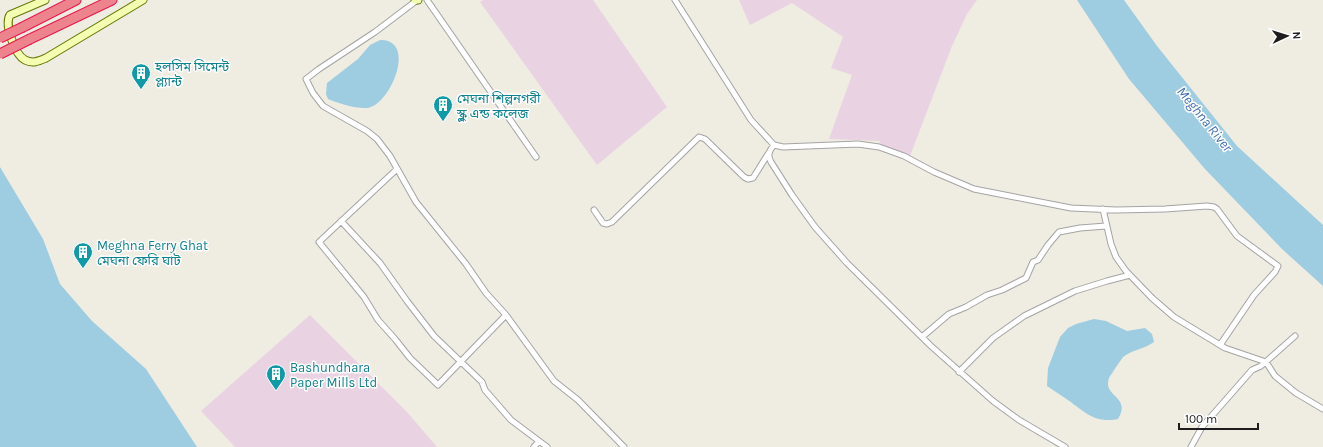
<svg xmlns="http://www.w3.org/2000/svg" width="1323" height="447" font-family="Karla,'Noto Sans Bengali',sans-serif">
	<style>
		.industrial { fill: #e9d3e3 }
		.water { fill: #9ecce1 }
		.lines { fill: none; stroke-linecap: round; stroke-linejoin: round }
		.street-casing { stroke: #a4a4a4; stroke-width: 7 }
		.secondary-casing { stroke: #607800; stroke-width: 9 }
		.highway-casing { stroke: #e6164b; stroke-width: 11 }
		.street { stroke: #fff; stroke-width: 5 }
		.secondary { stroke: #f4feb0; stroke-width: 7 }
		.highway { stroke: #ed838d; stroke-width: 9 }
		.highway-bridge-casing { stroke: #e6164b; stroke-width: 11; stroke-linecap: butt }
		.highway-bridge { stroke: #ed838d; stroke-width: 9 }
		.labels { text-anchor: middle; stroke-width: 3; stroke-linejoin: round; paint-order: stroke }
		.culture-label { font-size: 13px; fill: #0d838f; stroke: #fff; text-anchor: start }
		.water-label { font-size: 14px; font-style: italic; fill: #4271b4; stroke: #fff }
	</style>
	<rect width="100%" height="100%" fill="#efece2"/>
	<!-- industrial -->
	<path class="industrial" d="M 483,0 L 593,0 L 667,107 L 597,165 L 480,2 Z
		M 739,0 L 977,0 L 967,14 L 952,46 L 910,156 L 877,150 L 880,141 L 829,139 L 852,75 L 831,68 L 843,37 L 792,3 L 750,25 Z
		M 310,315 L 407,412 L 437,447 L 235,447 L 201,411 Z"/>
	<!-- water -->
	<path class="water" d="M 1077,0 L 1124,0 L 1157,46 L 1237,146 L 1323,225 L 1323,286 L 1282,249 L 1205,169 L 1129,79 Z
		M 380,40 C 418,39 390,106 367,108 C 356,109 338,103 328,99 L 326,94 L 327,83 L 358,59 L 370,45 Z
		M 0,167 L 43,239 L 60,284 L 92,321 L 146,369 L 197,447 L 0,447 Z
		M 1094,319 L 1106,321 L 1127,331 L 1145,328 L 1152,334 L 1154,342 C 1145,349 1131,350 1123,357 C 1120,361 1117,366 1114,370 C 1113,373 1110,375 1109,378 C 1102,397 1132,396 1118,419 C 1094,424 1084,411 1065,398 C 1059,394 1053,390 1047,386 L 1048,368 L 1060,337 L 1068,328 L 1076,324 Z"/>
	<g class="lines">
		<!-- street casing -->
		<g class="street-casing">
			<path id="street" d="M 427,0 L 536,157
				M 675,0 L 751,120 L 774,145 L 783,147 L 858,144 L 879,147 L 904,156 L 934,172 L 974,189 L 1071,208 L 1116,210 L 1165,209 L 1207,206 L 1214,207 L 1217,209 L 1237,236 L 1278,266 L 1275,272 L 1254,295 L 1220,345
				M 416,1 L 375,32 L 319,69 L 306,79 L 313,93 L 323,106 L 367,131 L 377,139 L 390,156 L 416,202 L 466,264 L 486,293 L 506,315 L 554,381 L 578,400 L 624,447
				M 774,145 C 769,151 767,155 771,162 L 792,195 L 815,227 L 847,263 L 931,346 L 993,401 L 1019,420 L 1065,447
				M 397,169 L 319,242 L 364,297 L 378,320 L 395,339 L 410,358 L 438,385 L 506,315
				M 1103,209 L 1111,244 L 1116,257 L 1126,271 L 1152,298 L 1174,317 L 1225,348 L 1266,362 L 1275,376 L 1296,393 L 1323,409
				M 594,210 L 603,223 L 607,224 L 612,222 L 699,137 L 705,139 L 744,177 L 748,179 L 753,178 L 768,154
				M 341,221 L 380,263 L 407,301 L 434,336 L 482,382 L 485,390 L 511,420 L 547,447
				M 922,337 L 949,314 L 966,307 L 987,295 L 1002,290 L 1026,278 L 1033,262 L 1038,260 L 1048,245 L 1059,232 L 1080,228 L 1106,226
				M 959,372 L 993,338 L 1024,316 L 1075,291 L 1107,281 L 1130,275
				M 534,447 L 539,441
				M 1191,447 L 1202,427 L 1252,370 L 1261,366 L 1295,336"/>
		</g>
		<!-- secondary casing -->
		<g class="secondary-casing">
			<path id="secondary" d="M 45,0 L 10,15 C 4,24 15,55 25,60 C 33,64 39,61 46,58 L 143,0
				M 415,0 L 418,0"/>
		</g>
		<!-- highway casing -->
		<g class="highway-casing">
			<path id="highway" d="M 23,27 L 76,0
				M 30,39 L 112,0"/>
		</g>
		<!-- street -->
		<use href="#street" class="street"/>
		<!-- secondary -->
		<use href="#secondary" class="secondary"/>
		<!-- highway -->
		<use href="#highway" class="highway"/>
		<!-- highway-bridge casing -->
		<g class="highway-bridge-casing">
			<path id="highway-bridge" d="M 0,38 L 23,27
				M 0,54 L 30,39"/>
		</g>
		<!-- highway-bridge -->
		<use href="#highway-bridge" class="highway-bridge"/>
	</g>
	<!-- icons -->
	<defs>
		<g id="building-pin" transform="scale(1)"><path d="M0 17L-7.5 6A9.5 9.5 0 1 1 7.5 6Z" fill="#0f9aa8" stroke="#fff"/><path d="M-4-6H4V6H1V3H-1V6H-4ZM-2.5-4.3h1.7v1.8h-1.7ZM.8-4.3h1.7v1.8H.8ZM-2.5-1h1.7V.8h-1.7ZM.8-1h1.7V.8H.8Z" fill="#fff"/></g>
	</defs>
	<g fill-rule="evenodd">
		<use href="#building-pin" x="141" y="73"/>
		<use href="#building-pin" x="443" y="105"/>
		<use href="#building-pin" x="83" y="252"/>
		<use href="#building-pin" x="276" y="374"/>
	</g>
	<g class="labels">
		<!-- culture labels -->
		<g class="culture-label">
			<text x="155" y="71">হলসিম সিমেন্ট<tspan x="155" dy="15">প্ল্যান্ট</tspan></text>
			<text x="457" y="103">মেঘনা শিল্পনগরী<tspan x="457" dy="15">স্কুল এন্ড কলেজ</tspan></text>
			<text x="97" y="250">Meghna Ferry Ghat<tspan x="97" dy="15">মেঘনা ফেরি ঘাট</tspan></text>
			<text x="290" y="372">Bashundhara<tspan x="290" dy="15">Paper Mills Ltd</tspan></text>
		</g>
		<!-- water labels -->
		<g class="water-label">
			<text transform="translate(1205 119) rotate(51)" y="5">Meghna River</text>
		</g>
	</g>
	<!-- north arrow -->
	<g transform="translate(1287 36) rotate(86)" stroke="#ffffff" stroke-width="3" paint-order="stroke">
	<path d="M0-3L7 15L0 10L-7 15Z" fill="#1d1d1d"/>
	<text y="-6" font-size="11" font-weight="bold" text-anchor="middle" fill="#1d1d1d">N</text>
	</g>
	<!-- scale -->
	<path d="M1179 423v6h79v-6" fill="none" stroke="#1d1d1d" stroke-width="2"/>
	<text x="1185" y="423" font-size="12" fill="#1d1d1d" stroke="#ffffff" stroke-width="3" paint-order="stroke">100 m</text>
</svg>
